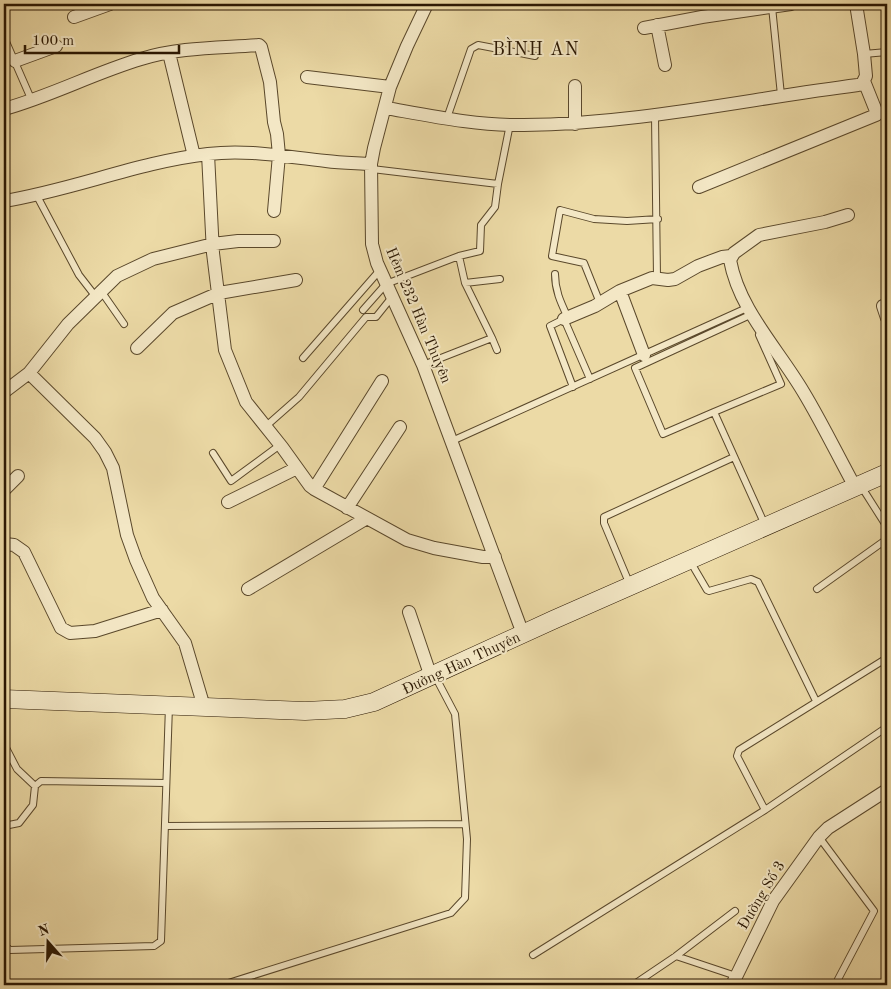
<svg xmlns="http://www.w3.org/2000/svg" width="891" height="989" font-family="'Old Standard TT',serif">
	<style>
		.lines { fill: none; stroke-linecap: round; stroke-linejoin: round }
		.lane-casing { stroke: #5a482b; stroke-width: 8 }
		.street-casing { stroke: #5a482b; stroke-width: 14 }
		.secondary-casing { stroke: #2a1702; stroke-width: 19 }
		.lane { stroke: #f3e7c5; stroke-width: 6 }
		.street { stroke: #f3e7c5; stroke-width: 12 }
		.secondary { stroke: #f3e7c5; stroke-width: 18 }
		.labels { text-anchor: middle; stroke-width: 4; stroke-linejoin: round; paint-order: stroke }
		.street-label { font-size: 15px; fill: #2a1702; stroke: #f3e7c5 }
		.quarter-label { font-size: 18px; letter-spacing: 1px; fill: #2a1702; stroke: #f3e7c5 }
	</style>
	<rect width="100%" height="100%" fill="#ecdaa6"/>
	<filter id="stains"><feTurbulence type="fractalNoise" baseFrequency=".004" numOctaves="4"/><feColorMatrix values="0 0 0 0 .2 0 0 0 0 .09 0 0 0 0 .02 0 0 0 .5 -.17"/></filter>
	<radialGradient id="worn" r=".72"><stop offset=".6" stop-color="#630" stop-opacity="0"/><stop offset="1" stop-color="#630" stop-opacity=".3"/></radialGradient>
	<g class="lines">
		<!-- lane casing -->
		<g class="lane-casing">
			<path id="lane" d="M 772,7 L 781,95
				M 4,37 L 32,101
				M 864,54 L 887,52
				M 655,116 L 657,278
				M 447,118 L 471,49 L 478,45 L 535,56
				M 372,169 L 498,184 L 510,124
				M 37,196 L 79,275 L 96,297
				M 459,256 L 465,283
				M 555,274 C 555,291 561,303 568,318
				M 101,291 L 124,324
				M 600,303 L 584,263 L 552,256 L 560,210 L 594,219 L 627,221 L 658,219
				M 363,310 L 386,284 L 459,256 L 480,251 L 481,225 L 495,207 L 498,184
				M 759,335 L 781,384 L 714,412 L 765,525
				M 492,338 L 465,283 L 500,279
				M 303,358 L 380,270
				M 423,365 L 492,338 L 497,350
				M 573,387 L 550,326 L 564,319 L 590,379
				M 714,412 L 663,434 L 635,368 L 750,315 L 751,317
				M 265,427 L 299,397 L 366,317 L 376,317 L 392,297
				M 452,441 L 749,307
				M 213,453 L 231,481 L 280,445
				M 861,486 L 887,527
				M 690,561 L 707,590 L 709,591 L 751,579 L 758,582 L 816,701
				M 630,585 L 604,523 L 604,517 L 734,457
				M 817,589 L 887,539
				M 4,744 L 17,769 L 35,786 L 33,805 L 19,823 L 4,826
				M 35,786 L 41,781 L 166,783
				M 765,810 L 737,756 L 739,750 L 887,658
				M 165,826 L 465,824
				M 819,837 L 874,911 L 835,985
				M 4,945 L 10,950 L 154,946 L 161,941 L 169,706
				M 533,955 L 765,810 L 887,727
				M 676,956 L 735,911
				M 222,985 L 451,913 L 465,898 L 467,839 L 455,714 L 435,676
				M 633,985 L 676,956 L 736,976"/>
		</g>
		<!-- street casing -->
		<g class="street-casing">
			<path id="street" d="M 427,4 L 407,46 L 390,87 L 374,148 L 371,164 L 372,244 L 377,263 L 423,365 L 523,634
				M 74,17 L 110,4
				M 657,25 L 665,65
				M 644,28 L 702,17 L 791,4
				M 169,53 L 194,156
				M 15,61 L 56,46
				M 307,77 L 390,87
				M 386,108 C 431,116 478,126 524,125 C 637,124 747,99 858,85 L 862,84 L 866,76 L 864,54 L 856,4
				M 4,109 C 51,96 94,73 141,59 C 179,47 220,48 259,45 L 261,47 L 270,82 L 274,122 L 277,134 L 279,155 L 274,211
				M 575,124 L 575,86
				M 208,154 L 213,253 L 225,350 L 246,402 L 282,447 L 310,486 L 314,489 L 407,540 L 434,548 L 483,557 L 495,557
				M 699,187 L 876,115 L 876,111 L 864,81
				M 4,201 C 73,190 138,162 208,154 C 248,149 286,157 326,161 C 341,163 356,163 371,164
				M 848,215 L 825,222 L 759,235 L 734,253 L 730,260 C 739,310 779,350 804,393 C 822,423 838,456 855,487
				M 620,291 L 644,355
				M 883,306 L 887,318
				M 564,319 L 595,306 L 620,291 L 652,278 L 668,280 L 675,279 L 698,266 L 722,257 L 731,256
				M 137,348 L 173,313 L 219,293 L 296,280
				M 29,373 L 95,438 L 105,452 L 113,468 L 127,535 L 136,560 L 153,598 L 185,643 L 204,707
				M 4,392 L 29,373 L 68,324 L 117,276 L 153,259 L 213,244 L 238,241 L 274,241
				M 314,489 L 382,381
				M 4,490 L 18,476
				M 228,502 L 297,468
				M 347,508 L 400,427
				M 4,542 L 5,544 L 14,545 L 24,552 L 61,628 L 70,633 L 95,631 L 162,610
				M 248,589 L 367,518
				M 409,612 L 431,677
				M 732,985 L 773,901 L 819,837 L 828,828 L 887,790"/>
		</g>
		<!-- secondary casing -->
		<g class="secondary-casing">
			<path id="secondary" d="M 4,699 L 305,711 L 345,709 L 374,702 L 553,620 L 887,473"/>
		</g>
		<!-- lane -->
		<use href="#lane" class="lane"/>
		<!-- street -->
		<use href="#street" class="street"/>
		<!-- secondary -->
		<use href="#secondary" class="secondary"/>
	</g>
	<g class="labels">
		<!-- street labels -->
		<g class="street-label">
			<text transform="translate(419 315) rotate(67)" y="5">Hẻm 232 Hàn Thuyên</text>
			<text transform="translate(461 663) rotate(-25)" y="5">Đường Hàn Thuyên</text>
			<text transform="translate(761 895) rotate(-59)" y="5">Đường Số 3</text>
		</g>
		<!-- quarter labels -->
		<g class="quarter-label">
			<text x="536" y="55">BÌNH AN</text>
		</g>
	</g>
	<!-- margin -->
	<rect width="891" height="989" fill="none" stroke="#ecdaa6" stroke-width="20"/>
	<rect x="5" y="5" width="881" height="979" fill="none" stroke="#2a1702" stroke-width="2.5"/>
	<rect x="10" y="10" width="871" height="969" fill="none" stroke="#2a1702"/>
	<!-- north arrow -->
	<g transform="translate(48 942) rotate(340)" stroke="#f3e7c5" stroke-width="4" paint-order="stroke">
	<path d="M0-4L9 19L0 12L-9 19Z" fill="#2a1702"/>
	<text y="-8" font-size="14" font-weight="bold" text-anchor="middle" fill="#2a1702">N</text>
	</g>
	<!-- scale -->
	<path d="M25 45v8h154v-8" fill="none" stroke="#2a1702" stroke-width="2.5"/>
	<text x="32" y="45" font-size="15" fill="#2a1702" stroke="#f3e7c5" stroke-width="4" paint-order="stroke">100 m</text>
	<rect width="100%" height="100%" filter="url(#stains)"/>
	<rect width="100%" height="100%" fill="url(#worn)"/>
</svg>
